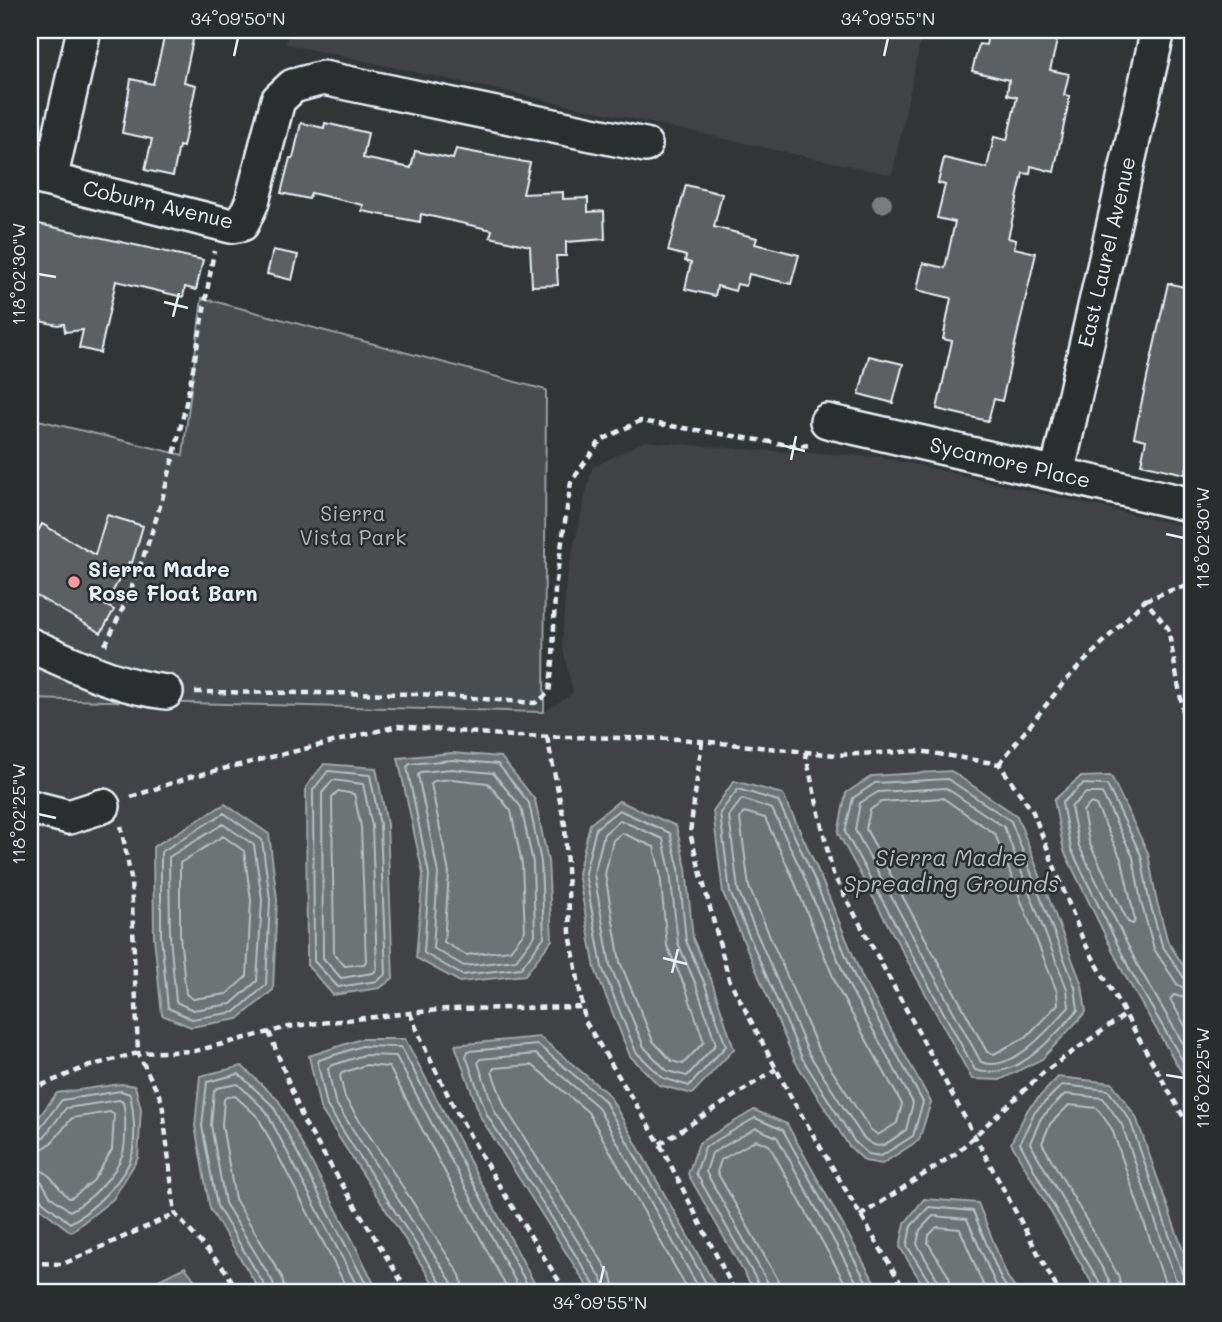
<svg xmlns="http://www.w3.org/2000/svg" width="1222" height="1322" font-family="Mali,sans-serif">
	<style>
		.built { fill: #3f4244 }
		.green { fill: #494d4f; stroke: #989fa4; stroke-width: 2 }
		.water { fill: #6e7376; stroke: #9fa5aa; stroke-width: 2 }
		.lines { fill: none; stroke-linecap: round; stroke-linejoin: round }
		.shore { stroke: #b7bfc4; stroke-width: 2 }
		.building { fill: #5c6063; stroke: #e8f1f8; stroke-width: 2 }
		.minor-casing { stroke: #e8f1f8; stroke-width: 38 }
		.path { stroke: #e8f1f8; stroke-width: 4.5; stroke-dasharray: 7 5; stroke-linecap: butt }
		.minor { stroke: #2a2d2e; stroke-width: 33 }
		.tree { fill: #777d80 }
		.ticks { fill: none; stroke: #e8f1f8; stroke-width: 2.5 }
		.poi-dot { fill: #ff9aa2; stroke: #2a2d2e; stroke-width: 2.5 }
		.labels { text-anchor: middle; stroke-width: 5; stroke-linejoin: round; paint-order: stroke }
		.street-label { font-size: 21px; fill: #e8f1f8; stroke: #2a2d2e }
		.park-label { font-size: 21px; fill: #b0b8bd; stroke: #2a2d2e }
		.poi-label { font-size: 21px; font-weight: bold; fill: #e8f1f8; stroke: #2a2d2e; text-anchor: start }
		.water-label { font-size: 23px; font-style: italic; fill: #b1b8be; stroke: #2a2d2e }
		.neatline { fill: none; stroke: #e8f1f8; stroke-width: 2.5 }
		.ticks-label { font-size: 18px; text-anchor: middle; fill: #e8f1f8 }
	</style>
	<rect width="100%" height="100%" fill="#323536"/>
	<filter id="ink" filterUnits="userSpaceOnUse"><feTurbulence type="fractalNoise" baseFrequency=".0143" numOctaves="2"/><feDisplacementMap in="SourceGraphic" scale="14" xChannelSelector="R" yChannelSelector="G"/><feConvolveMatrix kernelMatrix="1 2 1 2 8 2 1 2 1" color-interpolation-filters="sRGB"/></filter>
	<g filter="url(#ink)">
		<!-- built -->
		<path class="built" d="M 289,30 L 923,30 L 892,175 L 286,44 Z
			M 644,441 L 753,450 L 882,457 L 1192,528 L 1192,1292 L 30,1292 L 30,699 L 544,712 L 573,693 L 562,644 L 566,580 L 592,468 Z"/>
		<!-- green -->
		<path class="green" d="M 202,298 L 546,390 L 544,712 L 30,699 L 30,418 L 183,455 Z"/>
		<!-- water -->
		<path class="water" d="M 452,753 L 501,757 L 535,800 L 548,861 L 552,940 L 525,975 L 460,982 L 416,958 L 423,874 L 398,758 Z
			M 324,764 L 376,768 L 387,824 L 393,978 L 380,988 L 333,995 L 307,965 L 306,787 Z
			M 951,771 L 1017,816 L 1082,985 L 1086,1012 L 1042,1059 L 1000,1080 L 972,1079 L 838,833 L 846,793 L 872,776 Z
			M 1111,776 L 1148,853 L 1156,898 L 1168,942 L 1192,979 L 1192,1090 L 1124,974 L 1064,851 L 1054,800 L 1080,777 Z
			M 734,781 L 783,794 L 816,866 L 862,977 L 931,1102 L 919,1140 L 882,1164 L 865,1161 L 849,1146 L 795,1061 L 723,893 L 713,811 Z
			M 619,801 L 676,826 L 686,868 L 693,939 L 711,979 L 734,1049 L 692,1094 L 659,1085 L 630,1056 L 595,969 L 578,873 L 590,824 Z
			M 225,804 L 269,834 L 277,899 L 273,990 L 238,1019 L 191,1027 L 162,1015 L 154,937 L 153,847 Z
			M 540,1037 L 609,1095 L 719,1292 L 591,1292 L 481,1118 L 455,1045 Z
			M 361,1039 L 405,1039 L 539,1292 L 439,1292 L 320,1108 L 309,1056 Z
			M 242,1066 L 279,1101 L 351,1237 L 378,1292 L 261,1292 L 210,1209 L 195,1126 L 200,1076 Z
			M 1058,1077 L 1112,1083 L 1136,1117 L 1187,1262 L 1192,1292 L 1097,1292 L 1011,1143 L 1028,1109 Z
			M 121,1084 L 135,1086 L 141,1109 L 138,1158 L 113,1199 L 71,1232 L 35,1204 L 30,1174 L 30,1129 L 57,1093 Z
			M 754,1110 L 787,1124 L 880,1292 L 755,1292 L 688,1174 L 699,1143 Z
			M 924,1199 L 978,1203 L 1007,1276 L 1017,1292 L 927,1292 L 900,1247 L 905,1223 Z
			M 185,1267 L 204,1292 L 134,1292 Z"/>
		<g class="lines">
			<!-- shore -->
			<path class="shore" d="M 452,760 L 498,764 L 529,803 L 541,862 L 544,937 L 521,968 L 462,975 L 424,953 L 429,874 L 407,767 L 410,764 Z
				M 452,769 L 493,773 L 521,807 L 533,863 L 535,935 L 516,960 L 464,966 L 433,948 L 438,873 L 418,775 L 421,772 Z
				M 328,771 L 370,775 L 380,825 L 386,974 L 377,981 L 338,987 L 314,961 L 313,790 Z
				M 452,779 L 488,783 L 511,811 L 522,864 L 525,931 L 510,950 L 466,955 L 444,942 L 449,873 L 431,784 L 434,781 Z
				M 948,779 L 1011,821 L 1075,987 L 1078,1010 C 1053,1037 1016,1083 975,1070 L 845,832 L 853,798 L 875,783 Z
				M 333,780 L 363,784 L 372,826 L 377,969 L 373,973 L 341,978 L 323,958 L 322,793 Z
				M 946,788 L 1004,827 L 1067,989 L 1069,1007 C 1050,1028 1012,1074 981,1062 L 855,830 L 860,803 L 878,792 Z
				M 738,789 L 778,801 L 810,869 L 856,980 L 923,1102 L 913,1136 L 881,1156 L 868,1154 L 854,1141 L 802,1058 L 730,892 L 720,813 Z
				M 338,791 L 354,794 L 361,827 L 366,961 L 364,964 L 345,966 L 334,954 L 332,797 Z
				M 943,798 L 995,834 L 1057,992 L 1058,1004 L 1026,1037 L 994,1054 L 987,1052 L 866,829 L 870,810 L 881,802 Z
				M 742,799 L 772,809 L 802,872 L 848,984 L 913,1103 L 906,1130 C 886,1143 880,1155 862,1136 L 809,1054 L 738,890 L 729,816 Z
				M 1091,803 L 1096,805 L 1122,861 L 1135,920 L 1133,924 L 1128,922 L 1089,842 L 1083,811 Z
				M 619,810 L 670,833 L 679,869 L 686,941 L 704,982 L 726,1046 L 689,1086 L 663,1078 L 636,1052 L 602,967 L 585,873 L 596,828 Z
				M 744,812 L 765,818 L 792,876 L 838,989 L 902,1104 L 897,1123 L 878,1135 L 870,1129 L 818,1049 L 749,887 L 740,819 Z
				M 224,813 L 262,840 L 270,899 L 266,985 L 235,1012 L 192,1019 L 168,1008 L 161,936 L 161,852 Z
				M 620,820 L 663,839 L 670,871 L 678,943 L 696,985 L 716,1044 L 687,1076 L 667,1071 L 644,1047 L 610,965 L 594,874 L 604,834 Z
				M 223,824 L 254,845 L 262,899 L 257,981 L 231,1004 L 193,1010 L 176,1002 L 170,936 L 169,857 Z
				M 622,833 L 654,847 L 660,872 L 667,946 L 686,989 L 704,1042 L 683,1064 L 672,1061 L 653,1041 L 620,962 L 605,874 L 613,840 Z
				M 223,836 L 244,851 L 251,900 L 247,976 L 227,994 L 193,999 L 186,994 L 180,935 L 180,863 Z
				M 1192,981 L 1184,978 L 1162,945 L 1149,900 L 1141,855 L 1107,785 L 1083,784 L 1062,803 L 1071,849 L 1130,970 L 1192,1077
				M 1192,990 L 1185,989 L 1177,984 L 1154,949 L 1141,902 L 1133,857 L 1102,793 L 1086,793 L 1071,807 L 1079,846 L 1138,966 L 1192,1059
				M 1192,1000 L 1174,995 L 1170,999 L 1192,1038
				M 30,1132 L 38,1130 L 62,1100 L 121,1091 L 130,1094 C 134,1112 136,1137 132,1155 C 126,1178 91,1212 70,1223 L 42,1201 L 37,1189 L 30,1187
				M 30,1141 L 44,1137 L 66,1108 L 119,1100 L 123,1102 C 126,1113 126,1142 123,1153 C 116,1175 90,1201 70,1211 L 50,1196 L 42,1182 L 30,1179
				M 30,1152 C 51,1151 59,1132 72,1118 L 110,1112 L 114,1114 L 112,1150 L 93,1181 L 73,1197 L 69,1198 C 54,1186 52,1169 30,1168
				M 266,1292 L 265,1286 L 217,1206 L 202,1126 L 207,1082 L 239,1074 L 273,1106 L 370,1292
				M 275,1292 L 273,1282 L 225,1203 L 211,1125 L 214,1091 L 217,1088 L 238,1084 L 266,1111 L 360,1292
				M 285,1292 L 282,1277 L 235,1199 L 222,1125 L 224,1099 L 227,1097 L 235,1096 L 258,1117 L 349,1292
				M 445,1292 L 443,1286 L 327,1106 L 318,1064 L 319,1060 L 362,1046 L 401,1047 L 531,1292
				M 453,1292 L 451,1281 L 335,1102 L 328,1069 L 330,1066 L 364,1055 L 396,1056 L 521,1292
				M 464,1292 L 460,1275 L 345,1098 L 340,1076 L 342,1073 L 366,1065 L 389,1067 L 509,1292
				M 597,1292 L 595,1286 L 487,1115 L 466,1056 L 468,1051 L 538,1045 L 604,1100 L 711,1292
				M 605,1292 L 603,1281 L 495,1112 L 478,1063 L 480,1059 L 536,1054 L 597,1106 L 701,1292
				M 616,1292 L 612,1277 L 505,1107 L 492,1072 L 494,1068 L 532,1065 L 588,1112 L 689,1292
				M 761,1292 L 760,1286 L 696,1173 L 705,1147 L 755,1118 L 783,1130 L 872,1292
				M 769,1292 L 768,1283 L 706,1172 L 712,1153 L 756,1128 L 777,1137 L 862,1292
				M 780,1292 L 777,1278 L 717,1172 L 721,1160 L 756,1140 L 769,1145 L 850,1292
				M 932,1292 L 932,1286 L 907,1246 L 911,1226 L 929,1207 L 973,1211 L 1001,1279 L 1009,1292
				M 941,1292 L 939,1282 L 917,1244 L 920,1230 L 933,1216 L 967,1219 L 999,1292
				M 952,1292 L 949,1277 L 928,1243 L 929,1235 L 937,1227 L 960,1229 L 986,1292
				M 1103,1292 L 1101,1285 L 1049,1198 L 1020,1143 L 1034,1113 L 1062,1085 L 1108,1090 L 1130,1120 L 1182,1273 L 1186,1278 L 1192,1279
				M 1111,1292 L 1109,1280 L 1030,1143 L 1041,1118 L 1065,1094 L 1103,1098 L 1122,1125 L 1175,1278 L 1181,1285 L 1192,1288
				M 1122,1292 L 1118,1275 L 1042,1143 L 1050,1124 L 1069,1105 L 1097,1108 L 1112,1129 L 1164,1280 L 1173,1292"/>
		</g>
		<!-- building -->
		<path class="building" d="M 166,30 L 195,30 L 184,82 L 196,85 L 183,147 L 179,146 L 173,176 L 145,170 L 152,139 L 122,133 L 131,79 L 153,84 Z
			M 989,30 L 1054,30 L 1052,38 L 1057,41 L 1050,70 L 1069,74 L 1064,95 L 1070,96 L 1054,172 L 1031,166 L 1030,174 L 1023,173 L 1008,238 L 1016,240 L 1014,248 L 1036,253 L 1002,401 L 994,399 L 988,421 L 937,409 L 952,341 L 943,339 L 951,298 L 917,290 L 923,263 L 945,268 L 955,222 L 937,218 L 945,185 L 938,183 L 944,158 L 987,168 L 994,137 L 1007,140 L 1017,97 L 1007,95 L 1009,80 L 972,71 L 979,44 L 986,45 Z
			M 301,123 L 324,128 L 325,123 L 368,133 L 363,158 L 411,168 L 415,151 L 453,159 L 456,149 L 530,163 L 523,194 L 563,192 L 563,199 L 588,198 L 588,212 L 604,211 L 605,239 L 566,242 L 566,256 L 556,256 L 558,285 L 532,286 L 530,246 L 490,237 L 492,230 L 421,214 L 420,222 L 362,211 L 363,205 L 311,193 L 309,199 L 281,193 L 290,158 L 293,158 Z
			M 686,185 L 722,194 L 714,227 L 757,238 L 755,244 L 799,255 L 791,284 L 749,274 L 746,286 L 737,284 L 735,291 L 717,286 L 715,296 L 685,289 L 691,263 L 685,261 L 686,256 L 668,251 Z
			M 30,222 L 203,260 L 196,290 L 185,287 L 183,297 L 116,281 L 100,353 L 79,348 L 83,330 L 65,332 L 64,324 L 58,325 L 30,319 Z
			M 273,250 L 298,255 L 292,280 L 267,274 Z
			M 1168,283 L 1192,289 L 1192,447 L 1185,474 L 1141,464 L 1146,440 L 1134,437 Z
			M 869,356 L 903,364 L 893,403 L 859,394 Z
			M 107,515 L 143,526 L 132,563 L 129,562 L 105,605 L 114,610 L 101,633 L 30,592 L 30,546 L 42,524 L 95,555 Z"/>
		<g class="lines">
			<!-- minor casing -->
			<g class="minor-casing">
				<path id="minor" d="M 30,175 L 231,226 L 242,224 L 252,202 L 278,100 L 293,86 L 323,78 L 645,145
					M 50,180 L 84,30
					M 827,421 L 1192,505
					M 1057,474 L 1158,30
					M 30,645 C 76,665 115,686 166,692
					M 30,807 L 69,817 L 103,806"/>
			</g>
			<!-- path -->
			<path class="path" d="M 1145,600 L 1177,588 L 1192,586
				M 105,645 C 168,523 191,386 214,251
				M 195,692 L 421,694 L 535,703 L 549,693 L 553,661 L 555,588 L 571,482 L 600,441 L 640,421 L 796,446 L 810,445
				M 547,737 L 565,825 L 570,933 L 585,1021 L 660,1144 L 735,1292
				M 702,741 L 690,833 L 729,979 L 792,1099 L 906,1292
				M 805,752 L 833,874 L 1059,1292
				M 999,764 L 1066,680 L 1145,600 L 1168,628 L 1192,760
				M 131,797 L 190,777 L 398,726 L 513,736 L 681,739 L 836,755 L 920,751 L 999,764 L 1033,812 L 1083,940 L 1192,1132
				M 410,1013 C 450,1112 509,1202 566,1292
				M 269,1032 L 304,1122 L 408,1292
				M 30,1090 L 86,1067 L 138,1053 L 131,878 L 121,826
				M 660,1144 L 776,1069
				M 860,1216 L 955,1154 L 1044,1072 L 1126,1014
				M 30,1263 L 63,1264 L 175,1214
				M 239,1292 L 225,1270 L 175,1214 L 162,1101 L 138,1053 L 195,1051 L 293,1026 L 410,1013 L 447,1009 L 583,1007"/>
			<!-- minor -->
			<use href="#minor" class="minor"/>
		</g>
		<!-- trees -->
		<circle class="tree" cx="882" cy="203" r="10"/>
	</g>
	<!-- ticks -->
	<path class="ticks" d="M 234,56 L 238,38M 884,56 L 888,38M 38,274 L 56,277M 164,302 L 188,308M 173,317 L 179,293M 781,445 L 805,451M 791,460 L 796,436M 1166,534 L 1184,538M 38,814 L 56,818M 663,958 L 687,964M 672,973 L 678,949M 1166,1075 L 1184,1078M 600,1284 L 604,1266"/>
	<!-- markers -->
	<circle class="poi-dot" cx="74" cy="582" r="7"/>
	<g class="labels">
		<!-- street labels -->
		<g class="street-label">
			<text transform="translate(158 205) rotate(13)" y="7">Coburn Avenue</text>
			<text transform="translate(1107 252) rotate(-77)" y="7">East Laurel Avenue</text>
			<text transform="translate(1010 463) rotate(13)" y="7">Sycamore Place</text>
		</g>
		<!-- park labels -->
		<g class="park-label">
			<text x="353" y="521">Sierra<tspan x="353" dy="24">Vista Park</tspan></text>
		</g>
		<!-- poi labels -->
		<g class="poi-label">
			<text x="88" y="577">Sierra Madre<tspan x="88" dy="24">Rose Float Barn</tspan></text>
		</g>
		<!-- water labels -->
		<g class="water-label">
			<text x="951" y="866">Sierra Madre<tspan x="951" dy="26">Spreading Grounds</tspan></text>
		</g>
	</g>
	<!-- margin -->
	<rect width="1222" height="1322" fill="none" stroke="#2a2d2e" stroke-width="77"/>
	<rect x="38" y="38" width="1146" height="1246" class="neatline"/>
	<g class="ticks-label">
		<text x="238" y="25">34°09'50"N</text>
		<text x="888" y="25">34°09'55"N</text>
		<text transform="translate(19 274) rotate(-90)" y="6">118°02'30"W</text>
		<text transform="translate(1203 538) rotate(-90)" y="6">118°02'30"W</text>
		<text transform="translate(19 814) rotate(-90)" y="6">118°02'25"W</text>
		<text transform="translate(1203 1078) rotate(-90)" y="6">118°02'25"W</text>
		<text x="600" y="1309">34°09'55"N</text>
	</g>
</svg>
